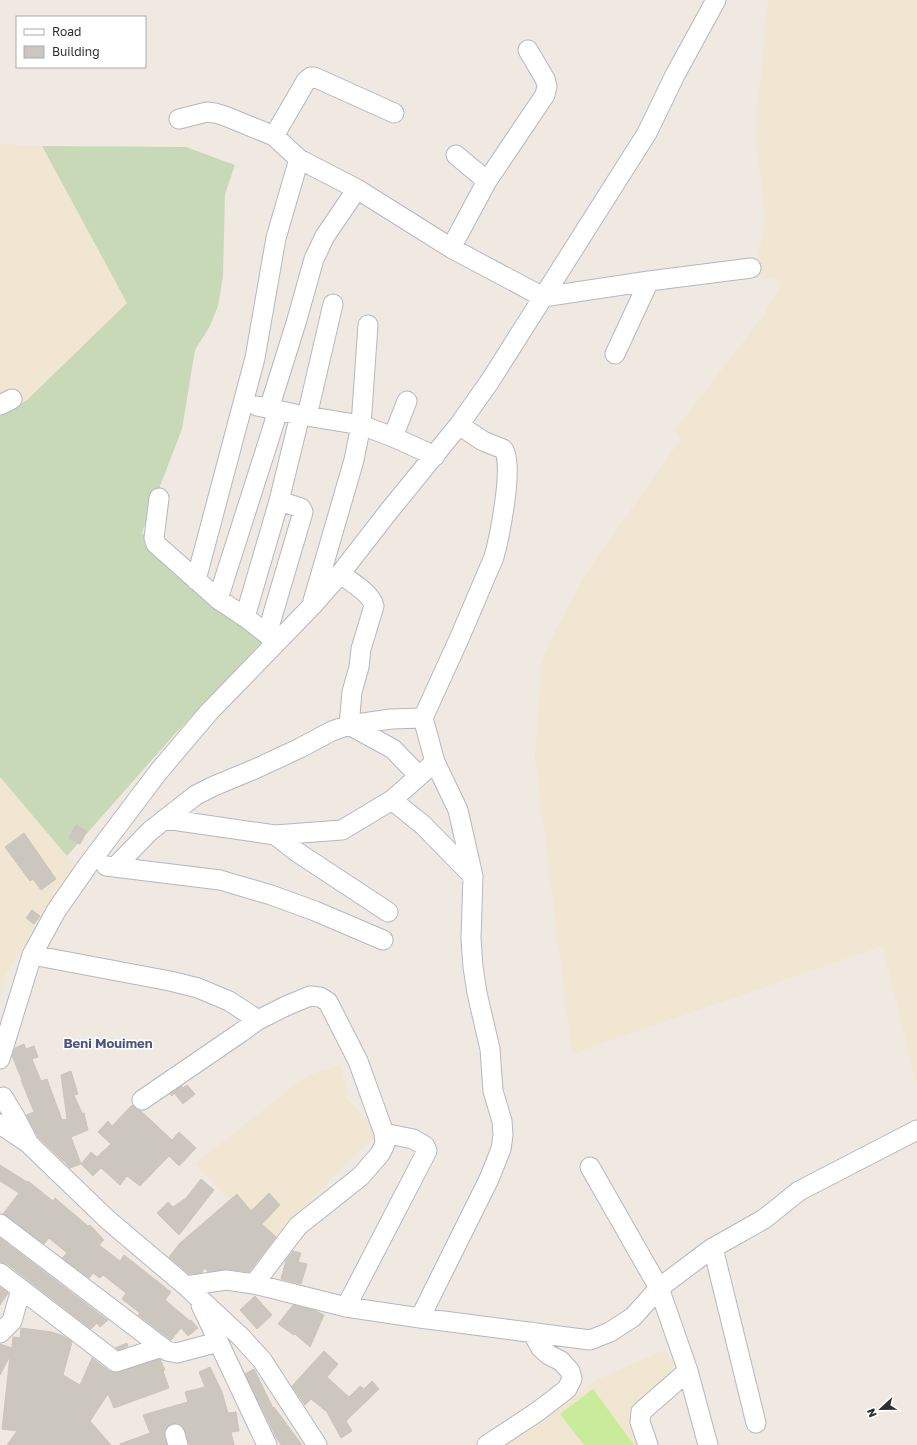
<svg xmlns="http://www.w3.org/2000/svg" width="917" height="1445" font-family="'Golos Text',sans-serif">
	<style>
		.education { fill: #f0e6d1 }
		.cemetery { fill: #c8d9b8 }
		.pitch { fill: #c9ec9a }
		.building { fill: #cbc7bf; stroke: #cbc5ba }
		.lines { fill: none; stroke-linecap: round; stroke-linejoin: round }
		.minor-casing { stroke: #b4b7c1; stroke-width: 21 }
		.minor { stroke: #fff; stroke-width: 19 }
		.labels { text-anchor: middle; stroke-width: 3; stroke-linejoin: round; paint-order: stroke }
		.quarter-label { font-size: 13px; font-weight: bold; fill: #4d5680; stroke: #fff }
	</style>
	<rect width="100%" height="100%" fill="#efe9e1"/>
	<!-- education -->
	<path class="education" d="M 770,0 L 917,0 L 917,1086 L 883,946 L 572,1054 L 535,756 L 542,661 L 550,641 L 585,575 L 681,439 L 675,430 L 764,315 L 781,284 L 774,278 L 754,277 L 765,222 L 756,128 L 768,4 Z
		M 0,144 L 42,146 L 128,303 L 27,400 L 0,416 Z
		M 0,777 L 76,865 L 5,976 L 0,998 Z
		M 340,1065 L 348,1094 L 345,1096 L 378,1133 L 298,1212 L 248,1267 L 203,1225 L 229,1199 L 195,1164 L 306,1076 Z
		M 665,1350 L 678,1367 L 631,1414 L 642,1445 L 506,1445 L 598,1379 Z"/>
	<!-- cemetery -->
	<path class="cemetery" d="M 42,146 L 186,147 L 235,165 L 225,194 L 223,277 L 218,306 L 210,326 L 195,350 L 182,429 L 142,533 L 262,642 L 173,736 L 67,856 L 0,777 L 0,416 L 27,400 L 127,303 Z"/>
	<!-- pitch -->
	<path class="pitch" d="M 593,1389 L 634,1445 L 584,1445 L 560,1414 Z"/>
	<!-- building -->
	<path class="building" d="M 76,825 L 87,831 L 80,844 L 69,838 Z
		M 24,833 L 56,879 L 41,890 L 33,879 L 30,881 L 5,847 Z
		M 32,910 L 40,916 L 34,924 L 26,918 Z
		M 24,1044 L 26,1049 L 34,1046 L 38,1057 L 32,1059 L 41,1081 L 47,1079 L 62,1120 L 67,1119 L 61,1075 L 71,1071 L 78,1094 L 74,1095 L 82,1113 L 84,1113 L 88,1130 L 71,1137 L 81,1164 L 70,1168 L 64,1161 L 63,1161 L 38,1137 L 26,1115 L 34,1112 L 21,1080 L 22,1080 L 12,1056 L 15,1048 Z
		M 187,1085 L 195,1094 L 183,1104 L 174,1093 L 172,1096 L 170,1094 L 182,1086 L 183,1088 Z
		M 132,1105 L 137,1110 L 141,1111 L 172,1140 L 179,1132 L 196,1148 L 179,1166 L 169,1156 L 140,1186 L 127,1176 L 120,1185 L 101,1168 L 93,1176 L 81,1164 L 91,1152 L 97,1157 L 111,1144 L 98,1132 L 108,1121 L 112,1126 Z
		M 0,1165 L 27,1182 L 28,1181 L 53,1201 L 55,1198 L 88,1226 L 90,1225 L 104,1240 L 99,1245 L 120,1261 L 124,1255 L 171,1292 L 165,1300 L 190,1321 L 191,1320 L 198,1328 L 188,1336 L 181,1328 L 171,1340 L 138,1315 L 140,1313 L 122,1299 L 126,1293 L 103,1275 L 100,1278 L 93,1273 L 89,1278 L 62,1258 L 67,1253 L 49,1238 L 44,1244 L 3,1214 L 19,1193 L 0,1181 Z
		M 201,1179 L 214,1190 L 179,1235 L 157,1213 L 168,1202 L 173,1207 L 186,1198 Z
		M 269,1193 L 280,1205 L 262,1224 L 276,1237 L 249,1272 L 227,1269 L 208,1272 L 205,1268 L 201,1273 L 189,1274 L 169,1257 L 180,1243 L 237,1194 L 251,1211 Z
		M 0,1238 L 106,1319 L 108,1320 L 100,1327 L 97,1323 L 91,1329 L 7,1264 L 0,1262 Z
		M 293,1251 L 301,1253 L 298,1262 L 307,1264 L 301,1284 L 281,1279 L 286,1260 Z
		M 0,1287 L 8,1293 L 0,1305 Z
		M 255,1296 L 272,1315 L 257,1329 L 240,1310 Z
		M 293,1305 L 314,1310 L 324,1315 L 310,1347 L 295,1334 L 294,1335 L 278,1324 Z
		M 21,1328 L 52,1332 L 63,1336 L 72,1342 L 63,1375 L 80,1385 L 92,1358 L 109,1371 L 115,1373 L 119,1372 L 160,1359 L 165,1370 L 163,1371 L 169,1388 L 114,1408 L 108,1394 L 90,1421 L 111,1445 L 7,1445 L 17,1431 L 2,1429 L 10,1356 L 0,1375 L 0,1344 L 12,1348 L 13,1337 L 20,1338 Z
		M 127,1343 L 128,1346 L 118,1350 L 115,1348 Z
		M 324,1351 L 338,1364 L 327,1377 L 349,1397 L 360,1386 L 364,1389 L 372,1381 L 379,1389 L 346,1421 L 352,1431 L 341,1438 L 327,1412 L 311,1399 L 305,1405 L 292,1386 Z
		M 210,1367 L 222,1392 L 228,1413 L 236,1412 L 239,1431 L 231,1432 L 234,1445 L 189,1445 L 185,1431 L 182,1426 L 177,1423 L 172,1424 L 167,1427 L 165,1431 L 167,1445 L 120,1445 L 120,1444 L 150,1433 L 143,1415 L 188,1402 L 185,1392 L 205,1387 L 199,1372 Z
		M 254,1369 L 273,1408 L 274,1407 L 302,1445 L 281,1445 L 276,1437 L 245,1374 Z"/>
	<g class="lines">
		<!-- minor casing -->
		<g class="minor-casing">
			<path id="minor" d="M 179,119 L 207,112 L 215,113 L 225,116 L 274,136 L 299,159
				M 274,136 L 306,81 L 311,77 L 314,77 L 394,113
				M 456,155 L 487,181
				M 451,248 L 487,181 L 545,95 L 547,86 L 545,79 L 528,50
				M 615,354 L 649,281
				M 0,405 L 12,399
				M 257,406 L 300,415 L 361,425 L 393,437 L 435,456
				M 269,409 L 296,323 L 314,259 L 325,236 L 357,189
				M 307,416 L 333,304
				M 393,437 L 407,401
				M 159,498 L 154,538 L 156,544 L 218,599 L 245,617 L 267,634 L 275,643
				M 340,574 C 350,581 372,594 374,606 L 361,649 L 359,667 L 352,692 L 349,725 L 393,749 L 419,776
				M 196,580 L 255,358 L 276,238 L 299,159 L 357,189 L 451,248 L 543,297 L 649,281 L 751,268
				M 218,599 L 278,411
				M 313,601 L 354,460 L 361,425 L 368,325
				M 245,617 L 279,501 L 300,415
				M 267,634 L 303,512 L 301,508 L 279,501
				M 423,718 L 459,639 L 494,557 C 499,539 515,462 503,449 L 483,441 L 459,425
				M 392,800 L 423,825 L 473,876
				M 165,819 L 275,835 L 342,830 L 392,800 L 435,762
				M 275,835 L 297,852 L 388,912
				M 106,866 L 220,880 L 271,895 L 315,911 L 383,940
				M 115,867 L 150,831 L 196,795 L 214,786 L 255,769 L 300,748 L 332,731 L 349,725 L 391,719 L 423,718 L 435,762 L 458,810 L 473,876 L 471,939 L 473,967 L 477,993 L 490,1049 L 493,1091 L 502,1121 L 503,1135 L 501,1149 L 489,1179 L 420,1318
				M 32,955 L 170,981 L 198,988 L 229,1001 L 258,1020
				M 0,1059 L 32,955 L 56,911 L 88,865 L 159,771 L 209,712 L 312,606 L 340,574 L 389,511 L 459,425 L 490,381 L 647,133 L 675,75 L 716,0
				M 3,1097 L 15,1117 L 28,1142
				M 142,1100 L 240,1033 L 258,1020 L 286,1006 L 310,996 L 320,997 L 328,1002 L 358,1061 L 384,1133 L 385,1144 L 380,1154 L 361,1176 L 298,1226 L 254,1284
				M 0,1124 L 28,1143 L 108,1220 L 186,1286 L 241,1337 L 262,1360 L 317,1445
				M 590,1167 L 659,1288 L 688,1371 L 708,1445
				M 0,1224 L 167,1351 L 177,1353 L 218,1342
				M 713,1248 L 756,1423
				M 0,1273 L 116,1362 L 162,1347
				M 186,1286 L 226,1280 L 254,1284 L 346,1307 L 420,1318 L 590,1340 L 610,1332 L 633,1317 L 659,1288 L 711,1249 L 764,1219 L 799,1191 L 917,1130
				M 201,1305 L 267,1445
				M 346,1307 L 427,1151 L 425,1146 L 413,1139 L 384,1133
				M 0,1333 L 12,1321 L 21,1289
				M 175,1434 L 178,1445
				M 487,1445 L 537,1412 L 567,1389 L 572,1379 L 570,1371 L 561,1361 L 549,1355 L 541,1348 L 532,1332
				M 648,1445 L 640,1422 L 641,1412 L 688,1371"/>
		</g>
		<!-- minor -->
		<use href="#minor" class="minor"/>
	</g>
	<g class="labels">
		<!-- quarter labels -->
		<g class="quarter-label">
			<text x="108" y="1048">Beni Mouimen</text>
		</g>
	</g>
	<!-- legend -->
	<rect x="16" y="16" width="130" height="52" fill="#ffffff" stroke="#ababab"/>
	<rect x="24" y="29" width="20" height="6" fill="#ffffff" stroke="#ababab"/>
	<text x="52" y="36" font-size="12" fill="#2e2e2e">Road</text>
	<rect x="24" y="46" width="20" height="12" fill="#cbc7bf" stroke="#ababab"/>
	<text x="52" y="56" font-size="12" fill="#2e2e2e">Building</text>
	<!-- north arrow -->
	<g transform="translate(881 1409) rotate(248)" stroke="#ffffff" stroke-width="3" paint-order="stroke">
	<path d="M0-3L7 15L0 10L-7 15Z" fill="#2e2e2e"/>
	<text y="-6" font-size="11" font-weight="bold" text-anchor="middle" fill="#2e2e2e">N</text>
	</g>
</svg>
